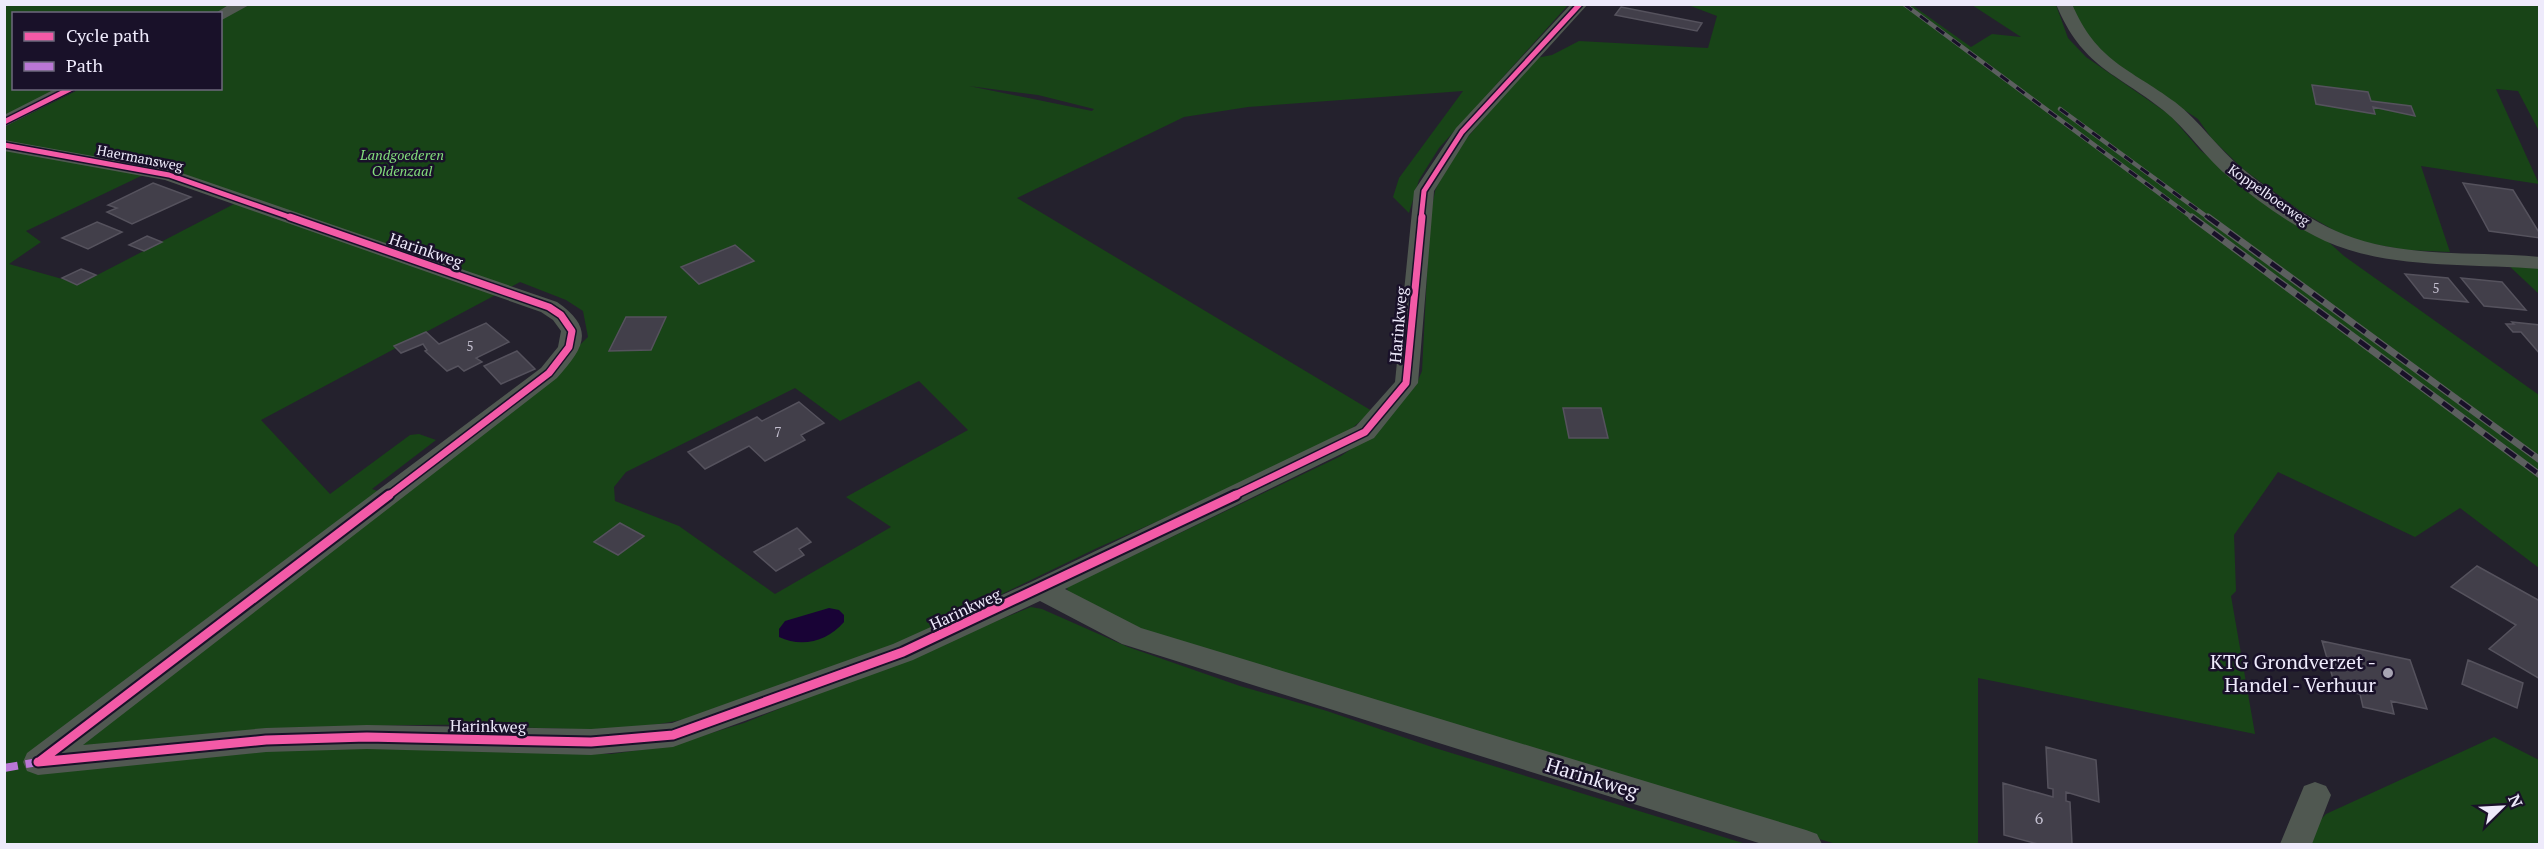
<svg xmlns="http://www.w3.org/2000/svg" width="2544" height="849" font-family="'PT Serif',serif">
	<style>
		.green { fill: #184417; fill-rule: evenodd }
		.water { fill: #190336 }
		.building { fill: #423f4a; stroke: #55525d; stroke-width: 1.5 }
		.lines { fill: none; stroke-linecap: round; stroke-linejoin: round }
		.street { fill: #505851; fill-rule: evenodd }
		.rail-far1-casing { stroke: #5c5f5f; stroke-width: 4.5 }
		.rail-casing { stroke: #5c5f5f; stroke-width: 7 }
		.rail-far1 { stroke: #191129; stroke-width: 3; stroke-dasharray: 10; stroke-linecap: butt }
		.rail { stroke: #191129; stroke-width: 4.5; stroke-dasharray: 13; stroke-linecap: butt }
		.quiet { stroke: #ba77d6; stroke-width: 8; stroke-dasharray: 14 8; stroke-linecap: butt }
		.cycleway-far2-casing { stroke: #191129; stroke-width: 8 }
		.cycleway-far1-casing { stroke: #191129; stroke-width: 10 }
		.cycleway-casing { stroke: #191129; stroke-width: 13 }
		.cycleway-far2 { stroke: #f35aa7; stroke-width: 5 }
		.cycleway-far1 { stroke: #f35aa7; stroke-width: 7 }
		.cycleway { stroke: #f35aa7; stroke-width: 9 }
		.poi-dot { fill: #a7a4b3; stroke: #191129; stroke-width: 2 }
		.labels { text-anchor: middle; stroke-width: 5; stroke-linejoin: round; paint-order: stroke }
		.far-park-label { font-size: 14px; font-style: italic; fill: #83de7c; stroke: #191129 }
		.far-street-label { font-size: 14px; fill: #eeeafb; stroke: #191129 }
		.number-label { font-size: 14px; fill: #c3bfcf }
		.street-label { font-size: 16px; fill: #eeeafb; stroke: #191129 }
		.near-number-label { font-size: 16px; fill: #c3bfcf }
		.near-poi-label { font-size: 20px; fill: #eeeafb; stroke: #191129; text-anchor: end }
		.near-street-label { font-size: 20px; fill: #eeeafb; stroke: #191129 }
	</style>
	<rect width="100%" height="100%" fill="#24212d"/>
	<!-- green -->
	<path class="green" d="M 5,5 L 233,5 L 214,14 L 14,14 L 14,88 L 61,89 L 5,116 Z
		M 249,5 L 1568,5 L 1439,148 L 1419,180 L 1409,213 L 1393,197 L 1399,178 L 1463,91 L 1248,107 L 1184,117 L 1017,198 L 1372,411 L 1342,437 L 1274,470 L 1097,548 L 899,644 L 685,719 C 611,736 536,727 461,725 C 398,724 335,728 272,729 L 278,748 L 365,746 L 611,754 L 669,746 L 744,723 L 1031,607 L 1042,609 L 1128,647 L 1240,686 L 1327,711 L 1432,747 L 1746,844 L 5,844 L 4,127 L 80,89 L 220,88 L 221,19 ZM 969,86 L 1038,95 L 1094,109 L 1092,111 ZM 141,176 L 188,177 L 234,204 L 80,284 L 9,264 L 41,242 L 26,231 ZM 520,282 L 566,300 L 583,311 L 588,337 L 546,378 L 395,497 L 372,489 L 436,440 L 419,434 L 410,435 L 330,494 L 261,420 ZM 919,381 L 968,430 L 846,497 L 891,527 L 775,594 L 679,526 L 615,501 L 614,487 L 626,472 L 795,388 L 840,421 Z
		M 1688,5 L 1912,5 L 1971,47 L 1992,34 L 2021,37 L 1972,5 L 2056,5 L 2068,38 L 2086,57 L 2170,115 L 2200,150 L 2237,179 L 2323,237 L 2344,256 L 2539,395 L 2539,568 L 2460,508 L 2415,537 L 2278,472 L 2234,535 L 2236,591 L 2231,596 L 2255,734 L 1978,678 L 1978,844 L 1836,844 L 1368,705 L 1141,629 L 1068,595 L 1067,587 L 1341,456 L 1380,429 L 1416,385 L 1422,371 L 1430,217 L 1435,191 L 1446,167 L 1466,139 L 1536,58 L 1552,55 L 1579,41 L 1708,48 L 1717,16 Z
		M 2071,5 L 2539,5 L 2539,131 L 2518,91 L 2496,89 L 2539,184 L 2421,166 L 2450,252 L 2406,250 L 2362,242 L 2342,235 L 2299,210 L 2243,169 L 2212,139 L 2198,119 L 2109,60 L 2086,37 Z
		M 2506,263 L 2539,267 L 2539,294 Z
		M 2494,737 L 2539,760 L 2539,844 L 2307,844 L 2309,832 L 2326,814 Z"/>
	<!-- water -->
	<path class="water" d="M 829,608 L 839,610 L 844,615 L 844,622 C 828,641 802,648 779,637 L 779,629 L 785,621 Z"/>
	<!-- building -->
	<path class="building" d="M 1621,7 L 1702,23 L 1697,31 L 1615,15 Z
		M 2312,85 L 2368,92 L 2371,101 L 2411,106 L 2415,116 L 2373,107 L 2375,114 L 2316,104 Z
		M 153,183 L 191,197 L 132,224 L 107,212 L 117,208 L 108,205 Z
		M 2463,183 L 2513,190 L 2540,234 L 2540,238 L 2489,231 Z
		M 97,222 L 122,232 L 88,249 L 62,238 Z
		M 147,236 L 162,242 L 144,251 L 129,245 Z
		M 735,245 L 754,261 L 699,284 L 681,267 Z
		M 81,269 L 96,275 L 77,285 L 62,278 Z
		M 2405,274 L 2448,278 L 2468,302 L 2424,298 Z
		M 2461,278 L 2502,282 L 2526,310 L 2484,306 Z
		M 626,317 L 666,317 L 651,350 L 609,351 Z
		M 2512,322 L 2540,325 L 2540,354 L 2521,332 L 2513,332 L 2506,324 L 2514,324 Z
		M 486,323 L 509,342 L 476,358 L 482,362 L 464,371 L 458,366 L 447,371 L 425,351 L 427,350 L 423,344 L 401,353 L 394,346 L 426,332 L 439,344 Z
		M 517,351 L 535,369 L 501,384 L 484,366 Z
		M 799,402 L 824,423 L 801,435 L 805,440 L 765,461 L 749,446 L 705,469 L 688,452 L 757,417 L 762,421 Z
		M 1563,408 L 1601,408 L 1608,438 L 1569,438 Z
		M 620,523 L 644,536 L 618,555 L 594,542 Z
		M 797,528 L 811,542 L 799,549 L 804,555 L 776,571 L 754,552 Z
		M 2477,566 L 2540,601 L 2540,679 L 2489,649 L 2516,625 L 2451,587 Z
		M 2322,641 L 2410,660 L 2427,709 L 2391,701 L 2394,714 L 2363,707 L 2360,694 L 2336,689 Z
		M 2468,660 L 2523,683 L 2517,708 L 2462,684 Z
		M 2046,747 L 2096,760 L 2099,802 L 2066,792 L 2066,801 L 2070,802 L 2072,844 L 2038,844 L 2004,835 L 2003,783 L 2053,797 L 2053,789 L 2048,788 Z"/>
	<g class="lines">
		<!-- street -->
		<path class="street" d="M 230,4 L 251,4 L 220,21 L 220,14 L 214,14 Z
			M 1571,4 L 1588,4 L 1469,135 L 1434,191 L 1418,383 L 1374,438 L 1065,589 L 1141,628 L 1806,830 L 1817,834 L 1822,844 L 1762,844 L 1122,644 L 1040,601 L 913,660 L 673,747 L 591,755 L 367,749 L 266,752 L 38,775 L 27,771 L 23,762 L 27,753 L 541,368 L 558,347 L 561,331 L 553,320 L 541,312 L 165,180 L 4,151 L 4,140 L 176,171 L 557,302 C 596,329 584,348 557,378 L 83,745 L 266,728 L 367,725 L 591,729 L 672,723 L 893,644 L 1031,582 L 1356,426 L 1395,382 L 1414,191 L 1456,128 Z
			M 2056,4 L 2072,4 C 2097,62 2129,68 2175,102 C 2200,121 2218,149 2243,169 C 2277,196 2313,224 2354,238 C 2413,258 2479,251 2540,257 L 2540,269 C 2469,263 2391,270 2325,241 C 2290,225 2259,202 2230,178 C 2205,158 2188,130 2163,110 C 2115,72 2082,67 2056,4 Z
			M 57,88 L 80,88 L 4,127 L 4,115 Z
			M 2315,782 L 2326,786 L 2331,795 L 2312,844 L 2280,844 L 2304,786 Z"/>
		<!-- rail-far1 casing -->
		<g class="rail-far1-casing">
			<path id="rail-far1" d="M 1904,4 L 2194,219
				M 2060,109 L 2210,219"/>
		</g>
		<!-- rail casing -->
		<g class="rail-casing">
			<path id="rail" d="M 2192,217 L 2540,475
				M 2208,217 L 2540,460"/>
		</g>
		<!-- rail-far1 -->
		<use href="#rail-far1" class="rail-far1"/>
		<!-- rail -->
		<use href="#rail" class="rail"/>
		<!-- quiet -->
		<path class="quiet" d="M 4,768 L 38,762"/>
		<!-- cycleway-far2 casing -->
		<g class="cycleway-far2-casing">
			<path id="cycleway-far2" d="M 4,122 L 72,88
				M 4,145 L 169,175 L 295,219
				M 1421,219 L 1424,191 L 1462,132 L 1580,4"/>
		</g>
		<!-- cycleway-far1 casing -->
		<g class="cycleway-far1-casing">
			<path id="cycleway-far1" d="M 290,217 L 549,307 L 561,315 L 572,331 L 569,347 L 549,373 L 388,496
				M 1233,496 L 1365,432 L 1406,383 L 1422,217"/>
		</g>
		<!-- cycleway casing -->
		<g class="cycleway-casing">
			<path id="cycleway" d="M 38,762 L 266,740 L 367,737 L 591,742 L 673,735 L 903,652 L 1236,495
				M 39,762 L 389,495"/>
		</g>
		<!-- cycleway-far2 -->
		<use href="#cycleway-far2" class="cycleway-far2"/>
		<!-- cycleway-far1 -->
		<use href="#cycleway-far1" class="cycleway-far1"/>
		<!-- cycleway -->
		<use href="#cycleway" class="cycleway"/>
	</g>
	<!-- markers -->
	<circle class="poi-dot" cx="2388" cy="673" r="6"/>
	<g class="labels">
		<!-- far-park labels -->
		<g class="far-park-label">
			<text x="402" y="160">Landgoederen<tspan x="402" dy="16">Oldenzaal</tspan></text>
		</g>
		<!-- far-street labels -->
		<g class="far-street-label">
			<text transform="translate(140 158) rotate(11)" y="5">Haermansweg</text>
			<text transform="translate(2269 195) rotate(35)" y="5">Koppelboerweg</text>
		</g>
		<!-- number labels -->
		<g class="number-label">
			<text x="2436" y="293">5</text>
			<text x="470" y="351">5</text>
			<text x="778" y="437">7</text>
		</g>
		<!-- street labels -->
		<g class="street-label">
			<text transform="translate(426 250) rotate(19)" y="6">Harinkweg</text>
			<text transform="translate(1398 325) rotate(-85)" y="6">Harinkweg</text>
			<text transform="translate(965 609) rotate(-25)" y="6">Harinkweg</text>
			<text transform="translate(488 726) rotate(1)" y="6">Harinkweg</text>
		</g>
		<!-- near-number labels -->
		<g class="near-number-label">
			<text x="2039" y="824">6</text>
		</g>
		<!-- near-poi labels -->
		<g class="near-poi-label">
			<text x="2376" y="669">KTG Grondverzet -<tspan x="2376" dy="23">Handel - Verhuur</tspan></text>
		</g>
		<!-- near-street labels -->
		<g class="near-street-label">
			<text transform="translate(1592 778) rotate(17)" y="7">Harinkweg</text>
		</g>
	</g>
	<!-- border -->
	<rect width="2544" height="849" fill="none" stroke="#eeeafb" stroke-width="12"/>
	<!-- legend -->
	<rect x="12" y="12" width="210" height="78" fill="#191129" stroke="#6e687d" stroke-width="1.5"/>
	<rect x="24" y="32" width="30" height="9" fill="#f35aa7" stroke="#6e687d" stroke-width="1.5"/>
	<text x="66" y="42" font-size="18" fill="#eeeafb">Cycle path</text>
	<rect x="24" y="62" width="30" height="9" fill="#ba77d6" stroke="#6e687d" stroke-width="1.5"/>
	<text x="66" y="72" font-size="18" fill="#eeeafb">Path</text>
	<!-- north arrow -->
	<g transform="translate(2502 807) rotate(66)" stroke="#191129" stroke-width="4.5" paint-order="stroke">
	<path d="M0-4.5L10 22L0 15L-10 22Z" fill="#eeeafb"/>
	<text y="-9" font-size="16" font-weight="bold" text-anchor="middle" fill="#eeeafb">N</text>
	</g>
</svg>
